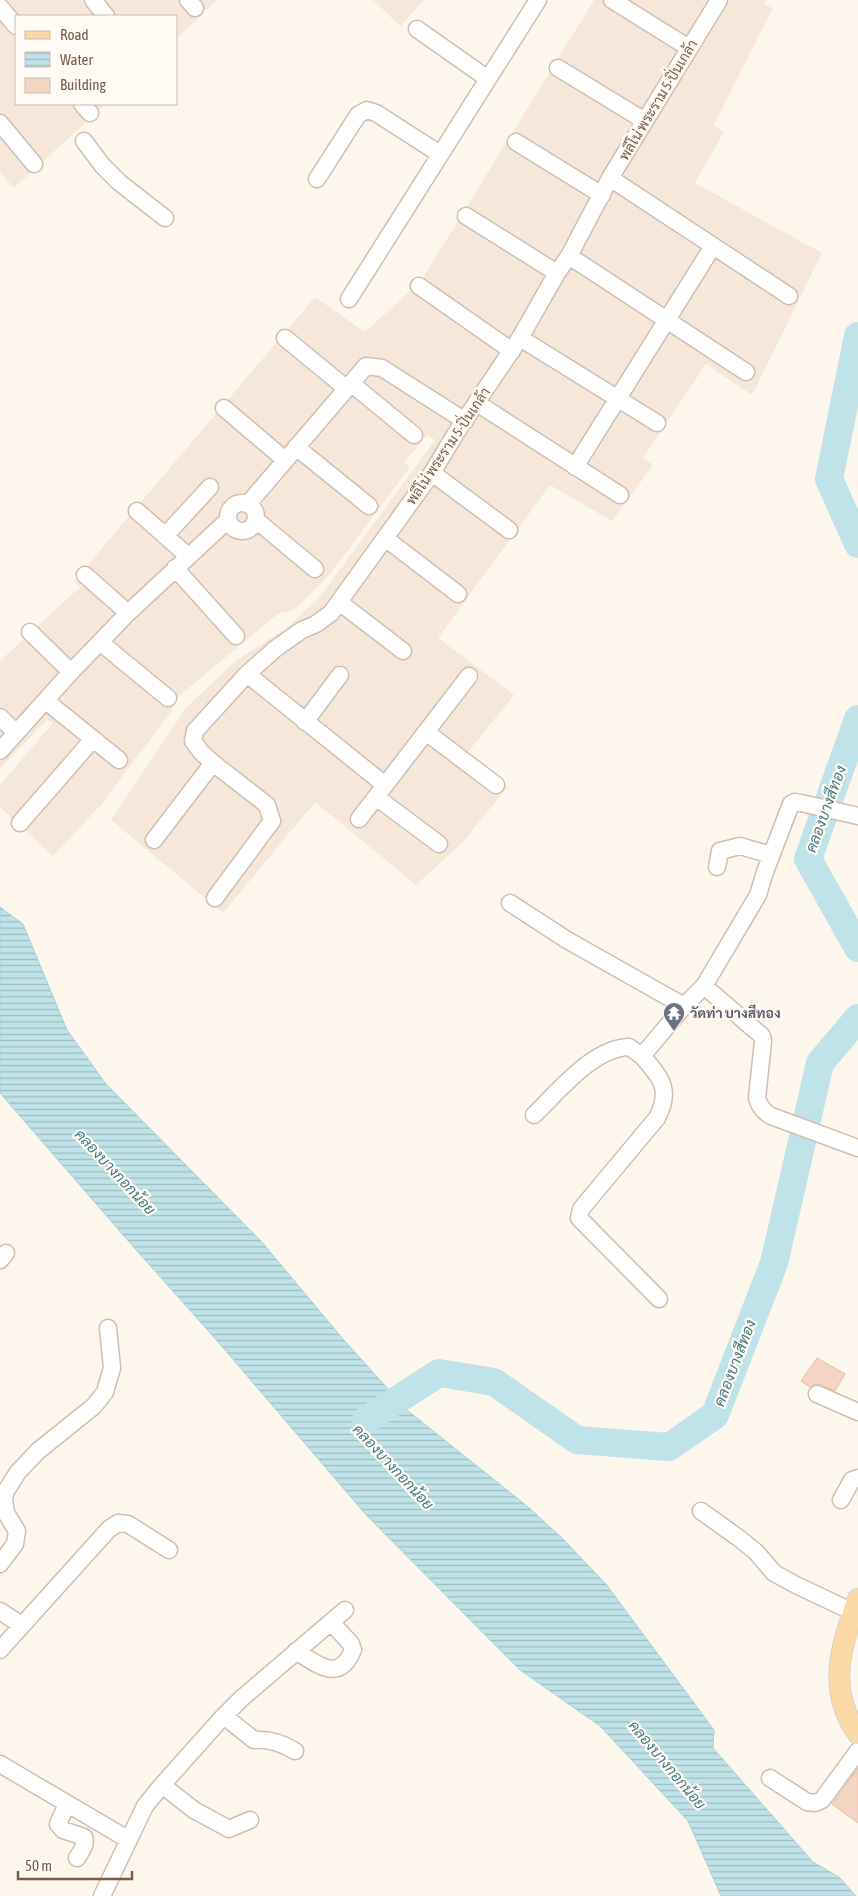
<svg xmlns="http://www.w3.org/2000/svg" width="858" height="1896" font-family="'Asap Condensed',Sarabun,sans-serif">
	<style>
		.residential { fill: #f5e8da }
		.water { fill: url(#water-rules); stroke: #a5d3da }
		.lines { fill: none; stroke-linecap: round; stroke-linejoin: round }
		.river { stroke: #bfe3e8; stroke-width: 28 }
		.building { fill: #f3d5c3; stroke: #e6bba3 }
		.minor-casing { stroke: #d1beb0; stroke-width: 19 }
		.major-casing { stroke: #dad1cd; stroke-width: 22 }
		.minor { stroke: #fff; stroke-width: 16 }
		.major { stroke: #fbd9a5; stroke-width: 20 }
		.labels { text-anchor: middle; stroke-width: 4.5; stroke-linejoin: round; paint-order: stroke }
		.street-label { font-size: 14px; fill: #7a5c4d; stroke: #fffaf3 }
		.worship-label { font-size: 14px; font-weight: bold; fill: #5b616d; stroke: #fffaf3; text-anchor: start }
		.water-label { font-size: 15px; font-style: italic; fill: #437c86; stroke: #fffaf3 }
	</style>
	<defs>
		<pattern id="water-rules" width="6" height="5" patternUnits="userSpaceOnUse" patternTransform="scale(1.25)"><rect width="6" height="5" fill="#bfe3e8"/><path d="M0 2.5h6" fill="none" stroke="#a0bbbe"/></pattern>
	</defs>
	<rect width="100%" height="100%" fill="#fdf6ec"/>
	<!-- residential -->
	<path class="residential" d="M 0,0 L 217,0 L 176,39 L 176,16 L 16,16 L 16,104 L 106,104 L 14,188 L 0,172 Z
		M 373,0 L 424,0 L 404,22 L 401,27 Z
		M 594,0 L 766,0 L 764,5 L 773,8 L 714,125 L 724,132 L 695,183 L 822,253 L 752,395 L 706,364 L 643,458 L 653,465 L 612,521 L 550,485 L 438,638 L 514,695 L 467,753 L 508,786 L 464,841 L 416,885 L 315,802 L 223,913 L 111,820 L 186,708 L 234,662 L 285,629 L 319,598 L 435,440 L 427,435 L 405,462 L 410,467 L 330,574 L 294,610 L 279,613 L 179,696 L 174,701 L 172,710 L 101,805 L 53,856 L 0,807 L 0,785 L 53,723 L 47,720 L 0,768 L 0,661 L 80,587 L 74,581 L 315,297 L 365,332 L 421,281 Z"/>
	<!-- water -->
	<path class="water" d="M 0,907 L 23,924 L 67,1030 L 106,1084 L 261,1241 L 343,1339 L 407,1410 L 527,1506 L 561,1537 L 606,1584 L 714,1730 L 713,1748 L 813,1862 L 839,1877 L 856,1896 L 721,1896 L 688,1821 L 600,1726 L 520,1670 L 367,1516 L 219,1343 L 130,1243 L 0,1093 Z"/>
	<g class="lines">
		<!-- river -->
		<path class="river" d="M 858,336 L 829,479 L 858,544
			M 858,719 L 808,859 L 858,948
			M 366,1420 L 439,1373 L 494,1382 L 577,1440 L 669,1447 L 715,1415 L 774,1263 L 820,1063 L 858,1018"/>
	</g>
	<!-- building -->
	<path class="building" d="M 817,1358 L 845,1374 L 835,1391 L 821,1385 L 815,1384 L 810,1387 L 801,1381 Z
		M 858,1768 L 858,1823 L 832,1804 Z"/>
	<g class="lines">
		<!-- minor casing -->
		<g class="minor-casing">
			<path id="minor" d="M 93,0 L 106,16
				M 188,0 L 195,8
				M 612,0 L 689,48
				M 0,7 L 16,26
				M 417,29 L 488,79
				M 558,68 L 645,121
				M 82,104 L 90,113
				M 0,123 L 34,164
				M 84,141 L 102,165 L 120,183 L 165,218
				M 516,142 L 602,195
				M 610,178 L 789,296
				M 317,179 L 358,115 L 367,110 L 376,113 L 440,154
				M 466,216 L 557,273
				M 569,256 L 746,372
				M 419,286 L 512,351
				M 349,299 L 538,0
				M 285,338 L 347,389
				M 520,338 L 657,423
				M 352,384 L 414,435
				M 477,403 L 620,495
				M 224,408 L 285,460
				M 296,447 L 369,506
				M 575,467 L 713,246
				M 432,473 L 509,530
				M228 517a14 14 0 1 1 28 0a14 14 0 1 1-28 0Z
				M 248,504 L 366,366 L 382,368 L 465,421
				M 137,511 L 188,556
				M 256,520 L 315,569
				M 165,536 L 210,487
				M 385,538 L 458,594
				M 175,568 L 236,636
				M 85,575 L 128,613
				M 339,602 L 403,651
				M 30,632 L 71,672
				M 101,643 L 168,698
				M 247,674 L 385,785
				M 46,701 L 119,760
				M 0,717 L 16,733
				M 305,722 L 340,675
				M 426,732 L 496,785
				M 0,751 L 71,672 L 128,613 L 228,520
				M 213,763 L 267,805 L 272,821 L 215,898
				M 376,797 L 439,844
				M 359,819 L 469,676
				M 20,823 L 93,739
				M 154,840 L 213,763 L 201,752 L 193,741 L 195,731 L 247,674 L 275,649 L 302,630 L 316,624 L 331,613 L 385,538 L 432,473 L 456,433 L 520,338 L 557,273 L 569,256 L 610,178 L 719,0
				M 717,867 L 720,851 L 740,846 L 771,855
				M 510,903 L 567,940 L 684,1006
				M 704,986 L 758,895 L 765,872 L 791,804 L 795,802 L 801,803 L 858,816
				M 642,1056 C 661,1078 672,1089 657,1118 L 581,1209 L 579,1218 L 659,1299
				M 534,1115 C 559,1091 593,1048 629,1047 L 642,1056 L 684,1006 L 704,986 L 762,1036 L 763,1041 L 757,1098 C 760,1107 763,1111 771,1116 L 858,1148
				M 0,1260 L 6,1253
				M 817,1394 L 858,1412
				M 841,1500 L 852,1480 L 858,1478
				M 701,1511 L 740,1539 L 756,1552 L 774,1573 L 796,1585 L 853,1612
				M 0,1564 L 15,1544 L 17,1531 L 6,1513 L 4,1499 L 6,1491 L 18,1472 L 38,1451 L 94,1406 L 105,1392 L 112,1368 L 108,1328
				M 0,1611 L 21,1625
				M 0,1650 L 109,1529 L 118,1523 L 128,1524 L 169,1550
				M 296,1651 C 317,1664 339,1684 353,1650 L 351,1644 L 331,1622
				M 224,1716 L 254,1740 C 270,1739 282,1743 295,1751
				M 0,1764 L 129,1840
				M 770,1778 L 807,1802 L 815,1803 L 822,1800 L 858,1751
				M 162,1785 L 194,1810 L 229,1829 L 250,1820
				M 67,1804 L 58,1824 L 63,1830 L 84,1837 C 87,1845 81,1851 77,1858
				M 102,1896 L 145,1806 L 162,1785 L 221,1719 L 242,1698 L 345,1610"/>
		</g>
		<!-- major casing -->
		<g class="major-casing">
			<path id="major" d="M 858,1599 C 841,1646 826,1689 858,1734"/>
		</g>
		<!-- minor -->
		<use href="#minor" class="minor"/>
		<!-- major -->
		<use href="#major" class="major"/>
	</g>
	<!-- icons -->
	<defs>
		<g id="temple-pin" transform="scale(1.125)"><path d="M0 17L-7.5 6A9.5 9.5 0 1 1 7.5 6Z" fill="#6b7280" stroke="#fffaf3"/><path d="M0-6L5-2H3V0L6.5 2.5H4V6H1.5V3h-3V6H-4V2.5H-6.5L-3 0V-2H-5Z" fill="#fff"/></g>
	</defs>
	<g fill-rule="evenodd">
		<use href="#temple-pin" x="674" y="1013"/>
	</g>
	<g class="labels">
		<!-- street labels -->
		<g class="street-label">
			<text transform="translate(658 100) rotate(-59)" y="5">พลีโน่ พระราม 5-ปิ่นเกล้า</text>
			<text transform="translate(448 446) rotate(-56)" y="5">พลีโน่ พระราม 5-ปิ่นเกล้า</text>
		</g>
		<!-- worship labels -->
		<g class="worship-label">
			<text x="690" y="1018">วัดท่า บางสีทอง</text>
		</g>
		<!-- water labels -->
		<g class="water-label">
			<text transform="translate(826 809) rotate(-70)" y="5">คลองบางสีทอง</text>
			<text transform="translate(115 1172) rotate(47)" y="5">คลองบางกอกน้อย</text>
			<text transform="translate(735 1363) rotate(-69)" y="5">คลองบางสีทอง</text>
			<text transform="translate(393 1467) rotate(47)" y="5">คลองบางกอกน้อย</text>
			<text transform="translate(667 1765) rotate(50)" y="5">คลองบางกอกน้อย</text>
		</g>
	</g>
	<!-- legend -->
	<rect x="15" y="15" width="162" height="90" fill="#fffaf3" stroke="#cabbb1"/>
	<rect x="25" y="31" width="25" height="8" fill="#fbd9a5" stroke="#cabbb1"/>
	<text x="60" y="40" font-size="15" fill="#7a5c4d">Road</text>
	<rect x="25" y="52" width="25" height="15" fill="url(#water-rules)" stroke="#cabbb1"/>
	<text x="60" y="65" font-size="15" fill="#7a5c4d">Water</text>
	<rect x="25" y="78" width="25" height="15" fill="#f3d5c3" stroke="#cabbb1"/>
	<text x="60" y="90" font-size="15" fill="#7a5c4d">Building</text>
	<!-- scale -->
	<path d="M18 1871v8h114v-8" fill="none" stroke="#7a5c4d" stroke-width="2.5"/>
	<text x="25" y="1871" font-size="15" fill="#7a5c4d" stroke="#fffaf3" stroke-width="4" paint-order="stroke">50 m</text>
</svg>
